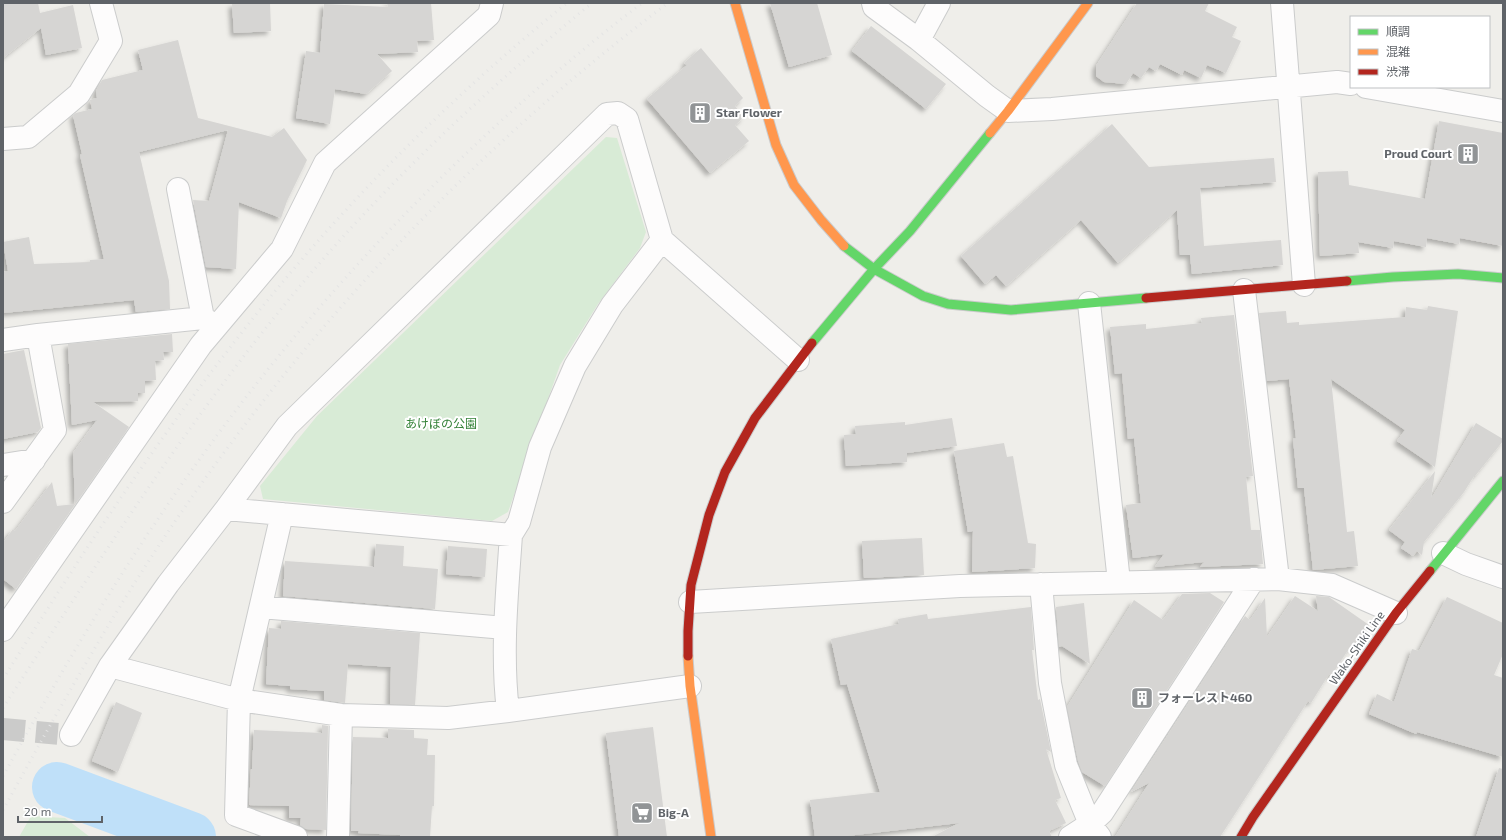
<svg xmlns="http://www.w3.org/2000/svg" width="1506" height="840" font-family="'Exo 2','Noto Sans JP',sans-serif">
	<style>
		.green { fill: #d8ebd6 }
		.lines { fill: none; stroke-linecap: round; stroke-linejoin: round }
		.river { stroke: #bfe0f9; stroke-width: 50 }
		.building { fill: #d6d5d3; filter: url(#shadow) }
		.street-tunnel { stroke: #cbcbca; stroke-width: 22; stroke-dasharray: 22 11; stroke-linecap: butt }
		.street-casing { stroke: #cbcccc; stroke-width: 24 }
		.fast-casing { stroke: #cacacb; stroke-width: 11 }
		.slow-casing { stroke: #cacacb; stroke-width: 11 }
		.jam-casing { stroke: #cacacb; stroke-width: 11 }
		.street { stroke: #fdfcfc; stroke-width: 22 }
		.fast { stroke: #63d668; stroke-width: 9 }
		.slow { stroke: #ff974d; stroke-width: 9 }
		.jam { stroke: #b3261e; stroke-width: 9 }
		.rail { stroke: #e4e4e4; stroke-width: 3; stroke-dasharray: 1 5; stroke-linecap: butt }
		.labels { text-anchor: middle; stroke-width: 4; stroke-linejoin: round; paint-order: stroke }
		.poi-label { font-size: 12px; font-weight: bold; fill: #5f6368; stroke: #fff; text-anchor: start }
		.park-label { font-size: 12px; fill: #348238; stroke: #fff }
		.street-label { font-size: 12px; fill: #5f6368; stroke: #fff }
	</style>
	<defs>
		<filter id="shadow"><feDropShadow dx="-3.5" dy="3.5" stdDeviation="2" flood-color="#0004"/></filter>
	</defs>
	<rect width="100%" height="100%" fill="#efeeea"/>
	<!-- green -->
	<path class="green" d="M 606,137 L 617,138 L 646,232 L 640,248 L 598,304 L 560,365 L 508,512 L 492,521 L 263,499 L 260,486 L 317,416 Z
		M 31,816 L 65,818 L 90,837 L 19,837 Z"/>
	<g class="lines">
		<!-- river -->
		<path class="river" d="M 57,787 L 191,837"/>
	</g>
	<!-- building -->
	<path class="building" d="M 3,3 L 38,3 L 40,13 L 73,5 L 82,48 L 46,55 L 41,28 L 3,58 Z
		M 270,3 L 271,31 L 234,33 L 232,4 Z
		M 387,3 L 431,3 L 434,40 L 417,41 L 418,52 L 377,54 L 392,71 L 366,94 L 335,89 L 330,124 L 296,118 L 306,51 L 320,53 L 324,4 L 388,7 Z
		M 770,3 L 817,3 L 832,55 L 789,67 Z
		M 1137,3 L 1209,3 L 1205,11 L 1237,27 L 1232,37 L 1241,41 L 1226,73 L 1207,65 L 1201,78 L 1184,70 L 1182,75 L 1160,64 L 1156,71 L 1149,67 L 1141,78 L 1133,73 L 1126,84 L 1104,82 L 1096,76 L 1096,66 Z
		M 871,26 L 946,84 L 926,109 L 852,51 Z
		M 178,40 L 198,118 L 272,137 L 284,128 L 307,160 L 287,201 L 281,218 L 239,202 L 236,269 L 206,267 L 193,200 L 209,201 L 228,130 L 139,152 L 169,281 L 170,309 L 136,312 L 134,300 L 3,313 L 3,272 L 8,271 L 3,242 L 29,237 L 34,264 L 90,262 L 90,260 L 104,259 L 80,155 L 82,154 L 73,115 L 76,113 L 92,109 L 90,100 L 97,98 L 96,91 L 102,80 L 143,70 L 138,50 Z
		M 701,48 L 743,98 L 735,106 L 744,117 L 735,125 L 749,141 L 710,173 L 647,99 L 687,65 L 684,63 Z
		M 1439,121 L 1503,133 L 1503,246 L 1460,238 L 1459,244 L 1427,238 L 1426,247 L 1394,241 L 1393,248 L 1358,242 L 1359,253 L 1320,256 L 1318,172 L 1348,171 L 1349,185 L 1425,199 Z
		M 1112,124 L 1149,167 L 1274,158 L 1276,182 L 1200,188 L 1204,246 L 1281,240 L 1283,265 L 1192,274 L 1190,255 L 1180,255 L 1177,210 L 1118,263 L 1081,220 L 1006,286 L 996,275 L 985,284 L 961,256 Z
		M 1428,306 L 1458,311 L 1435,467 L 1397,441 L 1405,430 L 1331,379 L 1347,532 L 1354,531 L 1358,566 L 1313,570 L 1304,488 L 1298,488 L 1293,439 L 1296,438 L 1289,379 L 1267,381 L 1259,313 L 1286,311 L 1287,323 L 1299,322 L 1299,325 L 1405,317 L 1406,307 L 1427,310 Z
		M 1234,315 L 1253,476 L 1246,477 L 1251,530 L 1260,530 L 1263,564 L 1200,567 L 1204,562 L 1155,567 L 1164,554 L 1133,558 L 1126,505 L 1141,503 L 1134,438 L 1128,439 L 1122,373 L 1115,374 L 1110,327 L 1146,324 L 1146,329 L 1202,323 L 1201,318 Z
		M 172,334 L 173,352 L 163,352 L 164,360 L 155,361 L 156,380 L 145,381 L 145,393 L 138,393 L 138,401 L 93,402 L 129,427 L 16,589 L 3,579 L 3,543 L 13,529 L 15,531 L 52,482 L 57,506 L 75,504 L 73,453 L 97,420 L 72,425 L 68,344 Z
		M 24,350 L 41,428 L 38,432 L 3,439 L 3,354 Z
		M 952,418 L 957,446 L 907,453 L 907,462 L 846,466 L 844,435 L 856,434 L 855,426 L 905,422 L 905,425 Z
		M 1476,423 L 1503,439 L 1503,441 L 1475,476 L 1474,476 L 1464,492 L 1424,542 L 1422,555 L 1417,551 L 1413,556 L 1401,548 L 1405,542 L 1389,530 L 1435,471 L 1431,499 Z
		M 1004,443 L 1007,457 L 1013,456 L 1028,543 L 1036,544 L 1035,568 L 972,572 L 973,531 L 968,532 L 954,451 Z
		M 922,538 L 924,575 L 864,578 L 862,541 Z
		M 376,544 L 404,546 L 403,566 L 438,569 L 435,609 L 283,596 L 285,561 L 374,567 Z
		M 448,546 L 487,549 L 485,577 L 446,574 Z
		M 1210,593 L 1224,602 L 1105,786 L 1082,772 L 1078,761 L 1067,707 L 1134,600 L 1163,620 L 1182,594 Z
		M 1295,596 L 1318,611 L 1316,596 L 1329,597 L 1369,625 L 1352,648 L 1350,647 L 1331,676 L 1329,674 L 1311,703 L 1308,701 L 1220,837 L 1115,837 L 1149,783 L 1131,792 L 1245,616 L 1250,620 L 1265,598 L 1267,637 Z
		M 1447,597 L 1503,623 L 1503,654 L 1494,675 L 1503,678 L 1503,757 L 1417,732 L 1416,734 L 1369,714 L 1377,694 L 1394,702 L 1412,649 L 1419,651 Z
		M 1084,603 L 1090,664 L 1062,646 L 1059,647 L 1056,607 Z
		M 1031,607 L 1034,650 L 1032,650 L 1038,700 L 1040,699 L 1051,752 L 1046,749 L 1061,798 L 1055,800 L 1066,823 L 1049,831 L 1052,837 L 932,837 L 959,823 L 838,837 L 815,837 L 810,800 L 880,792 L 847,684 L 841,685 L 831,639 L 899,624 L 898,619 L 927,614 L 928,619 Z
		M 281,621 L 420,633 L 415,705 L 390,704 L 391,667 L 348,664 L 345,703 L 324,700 L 324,691 L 290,689 L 290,686 L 266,684 L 269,628 L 281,629 Z
		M 116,702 L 142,713 L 118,772 L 92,761 Z
		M 322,725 L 328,726 L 326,830 L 306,829 L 300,825 L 301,818 L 289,818 L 289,806 L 249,805 L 251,769 L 252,769 L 254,730 L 322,733 Z
		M 653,727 L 667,837 L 619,837 L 606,733 Z
		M 388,729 L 414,730 L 414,738 L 428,739 L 427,755 L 435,755 L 434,806 L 432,806 L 430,837 L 400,837 L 400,835 L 358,833 L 359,831 L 351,831 L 353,737 L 388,738 Z
		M 1499,768 L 1503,769 L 1503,837 L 1476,837 Z"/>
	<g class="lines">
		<!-- street-tunnel -->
		<path class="street-tunnel" d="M 3,729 L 71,735"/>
		<!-- street casing -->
		<g class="street-casing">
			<path id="street" d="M 873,3 L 874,7 L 919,40 L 987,96 L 1008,111 L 1052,109 L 1337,82 L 1351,84
				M 1282,3 L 1304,285
				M 919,40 L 939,3
				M 1366,87 L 1503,111
				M 3,139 L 28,137 L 79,94 L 111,41 L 101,3
				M 178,189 L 203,318
				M 1244,290 L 1278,579
				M 1089,303 L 1119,582
				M 38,335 L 203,318 L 217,326
				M 3,340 L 38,335 L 55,430 L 3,502
				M 3,465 L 34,460
				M 282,514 L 239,700 L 236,815 L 296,837
				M 511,535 L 226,509 L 287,426 L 607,114 L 618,113 L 627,119 L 662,240 L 798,360
				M 1443,553 L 1466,564 L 1503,577
				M 1041,584 L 1050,683 L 1066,765 L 1090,824 L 1100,837
				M 690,602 L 960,586 L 1278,579 L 1332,585 L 1396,613
				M 261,607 L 505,628
				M 3,630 L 201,345 L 282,249 L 325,163 L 489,15 L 492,3
				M 110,666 L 239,700 L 341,715 L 448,718 L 508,711 L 690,686
				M 508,711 C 501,653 507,594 511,535 L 519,522 L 540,447 L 575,366 L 612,305 L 662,240
				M 71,735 L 110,666 L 168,584 L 226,509
				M 338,837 L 341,715
				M 1070,837 L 1090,824 L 1102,813 L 1254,579"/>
		</g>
		<!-- fast casing -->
		<g class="fast-casing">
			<path id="fast" d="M 844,246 L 874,269 L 923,296 L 948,304 L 1011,310 L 1146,298
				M 1347,281 L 1393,277 L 1458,274 L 1503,278
				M 812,343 L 874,269 L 910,231 L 990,133
				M 1430,571 L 1503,481"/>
		</g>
		<!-- slow casing -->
		<g class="slow-casing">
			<path id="slow" d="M 735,3 L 776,145 L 794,185 L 821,220 L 844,246
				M 990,133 L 1008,111 L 1088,3
				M 688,656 L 690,686 L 711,837"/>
		</g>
		<!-- jam casing -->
		<g class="jam-casing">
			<path id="jam" d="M 1146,298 L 1347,281
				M 688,656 L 688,631 L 691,585 L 709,515 L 725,472 L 755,418 L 812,343
				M 1241,837 L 1253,817 L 1396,613 L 1430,571"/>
		</g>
		<!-- street -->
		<use href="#street" class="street"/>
		<!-- fast -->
		<use href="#fast" class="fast"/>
		<!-- slow -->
		<use href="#slow" class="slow"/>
		<!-- jam -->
		<use href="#jam" class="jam"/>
		<!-- rail -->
		<path class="rail" d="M 3,679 C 74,566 147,454 229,349 C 327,221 442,104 567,3
			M 3,708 C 94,568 184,427 290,298 C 380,189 483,92 592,3
			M 3,776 C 54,684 107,593 166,507 C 297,315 458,144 642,3
			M 3,810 C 62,703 122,596 192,497 C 324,309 484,141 668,3"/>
	</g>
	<!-- icons -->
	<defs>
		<g id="building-square" transform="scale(1.15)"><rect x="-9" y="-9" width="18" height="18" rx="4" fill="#919496" stroke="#fff"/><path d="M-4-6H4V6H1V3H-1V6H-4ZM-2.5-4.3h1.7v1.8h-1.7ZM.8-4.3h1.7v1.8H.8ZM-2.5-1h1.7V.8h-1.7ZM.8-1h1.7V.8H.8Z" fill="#fff"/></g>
		<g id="supermarket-square" transform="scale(1.15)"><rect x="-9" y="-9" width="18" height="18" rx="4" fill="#919496" stroke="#fff"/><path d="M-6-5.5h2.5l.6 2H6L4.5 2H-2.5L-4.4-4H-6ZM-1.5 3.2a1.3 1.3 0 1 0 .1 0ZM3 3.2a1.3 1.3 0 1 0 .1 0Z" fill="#fff"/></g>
	</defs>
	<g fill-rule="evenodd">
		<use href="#building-square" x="700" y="113"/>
		<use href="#building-square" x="1468" y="154"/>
		<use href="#building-square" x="1142" y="698"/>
		<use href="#supermarket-square" x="642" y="813"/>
	</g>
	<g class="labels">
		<!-- poi labels -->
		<g class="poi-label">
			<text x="716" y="117">Star Flower</text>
			<text x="1452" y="158" text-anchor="end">Proud Court</text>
			<text x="1158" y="702">フォーレスト460</text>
			<text x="658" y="817">Big-A</text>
		</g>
		<!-- park labels -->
		<g class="park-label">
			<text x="441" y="428">あけぼの公園</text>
		</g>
		<!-- street labels -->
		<g class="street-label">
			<text transform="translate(1357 648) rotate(-55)" y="4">Wako-Shiki Line</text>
		</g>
	</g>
	<!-- border -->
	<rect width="1506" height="840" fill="none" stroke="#5f6368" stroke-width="8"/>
	<!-- legend -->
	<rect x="1350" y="16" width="140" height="72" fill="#ffffff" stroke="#bfc1c3"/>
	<rect x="1358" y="29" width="20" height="6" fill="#63d668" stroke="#bfc1c3"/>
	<text x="1386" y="36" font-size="12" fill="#5f6368">順調</text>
	<rect x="1358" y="49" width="20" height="6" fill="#ff974d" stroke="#bfc1c3"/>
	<text x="1386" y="56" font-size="12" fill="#5f6368">混雑</text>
	<rect x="1358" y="69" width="20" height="6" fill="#b3261e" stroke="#bfc1c3"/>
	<text x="1386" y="76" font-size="12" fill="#5f6368">渋滞</text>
	<!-- scale -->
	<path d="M18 816v6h84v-6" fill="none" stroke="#5f6368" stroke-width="2"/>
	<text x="24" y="816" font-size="12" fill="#5f6368" stroke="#ffffff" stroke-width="3" paint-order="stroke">20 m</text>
</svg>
